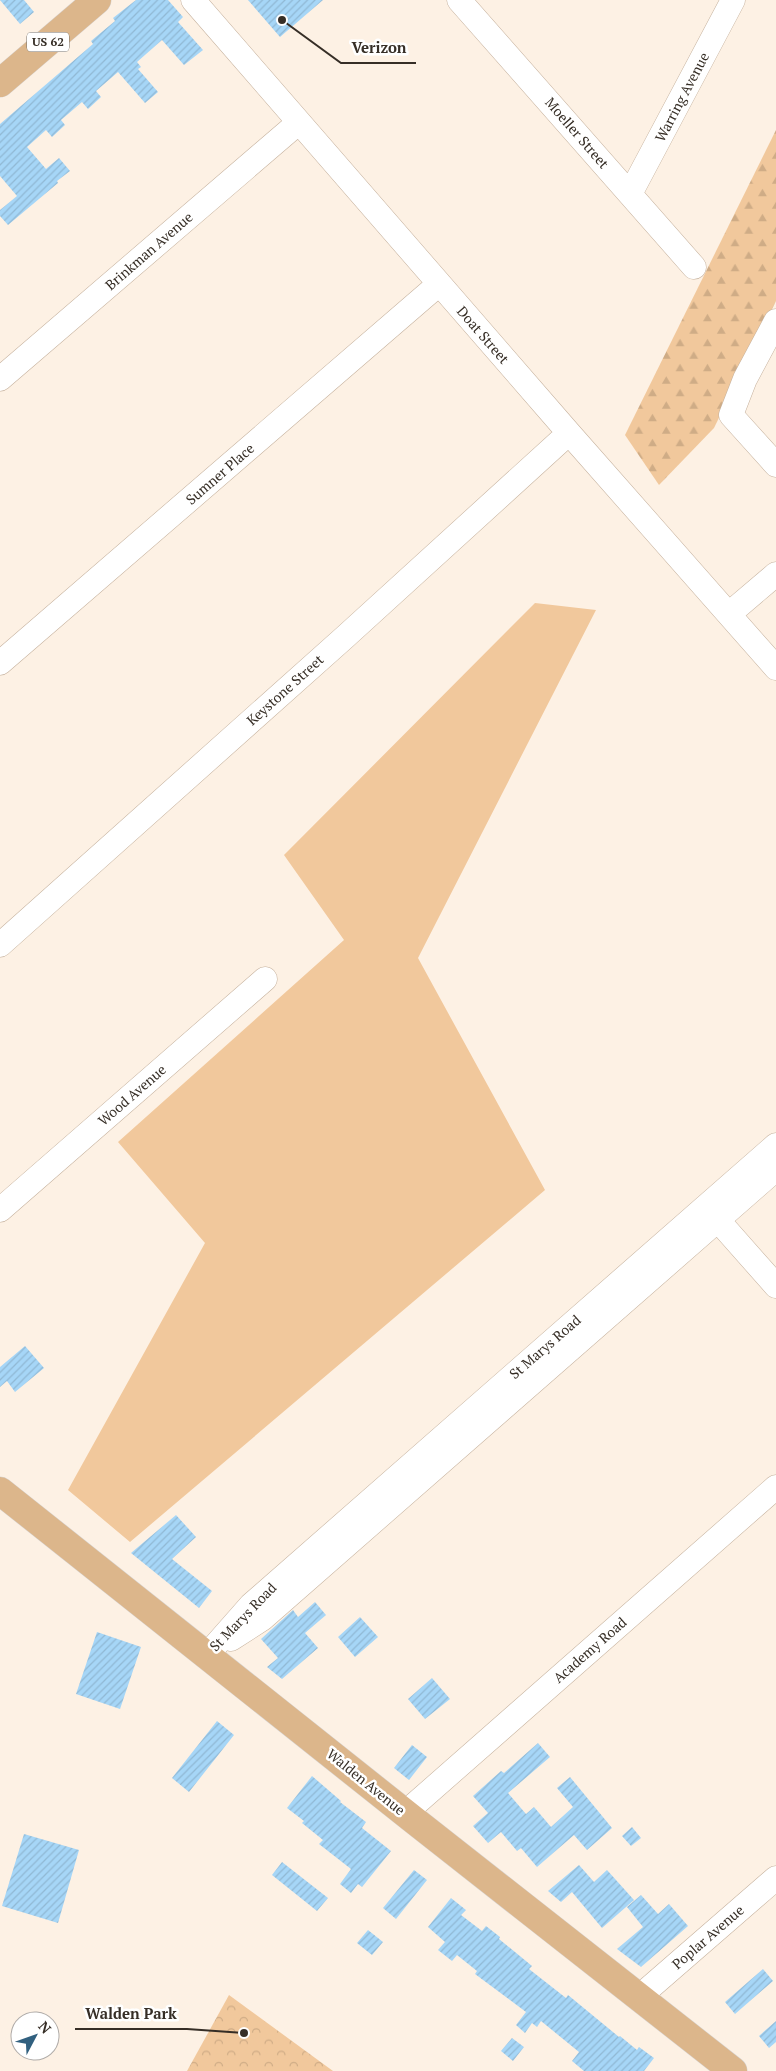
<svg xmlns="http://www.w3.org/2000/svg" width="776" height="2071" font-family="'PT Serif',serif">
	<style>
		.grass { fill: #f1c89c }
		.forest { fill: url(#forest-firs) }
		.park { fill: url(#park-crowns) }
		.building { fill: url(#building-hatch) }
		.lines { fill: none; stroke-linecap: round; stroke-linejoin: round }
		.minor-casing { stroke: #c5b19d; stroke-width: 25 }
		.major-casing { stroke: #d7d5d4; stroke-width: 29 }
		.minor { stroke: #fff; stroke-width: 24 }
		.major { stroke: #dcb68b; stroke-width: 28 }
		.labels { text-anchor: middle; stroke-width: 5; stroke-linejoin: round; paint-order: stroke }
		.shield { fill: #fff; stroke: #726d67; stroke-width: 1 }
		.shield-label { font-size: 12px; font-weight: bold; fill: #362e26 }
		.street-label { font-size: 14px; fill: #362e26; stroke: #fff }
		.leader { fill: none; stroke: #362e26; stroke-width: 2 }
		.callout-dot { fill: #362e26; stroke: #fff; stroke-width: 2 }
		.callout-label { font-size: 15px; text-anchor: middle; font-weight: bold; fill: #362e26; stroke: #fff; stroke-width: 5; stroke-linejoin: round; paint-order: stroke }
	</style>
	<defs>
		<pattern id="forest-firs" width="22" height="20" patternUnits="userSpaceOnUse" patternTransform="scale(1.25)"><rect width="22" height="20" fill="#f1c89c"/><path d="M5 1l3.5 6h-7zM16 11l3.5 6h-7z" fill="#cfac86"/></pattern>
		<pattern id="park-crowns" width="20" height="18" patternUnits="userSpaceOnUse" patternTransform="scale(1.25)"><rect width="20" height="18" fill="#f1c89c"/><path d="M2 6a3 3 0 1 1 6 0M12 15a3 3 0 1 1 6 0" fill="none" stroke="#cfac86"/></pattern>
		<pattern id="building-hatch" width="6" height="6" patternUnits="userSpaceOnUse" patternTransform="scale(1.25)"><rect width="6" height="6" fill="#a6d6f7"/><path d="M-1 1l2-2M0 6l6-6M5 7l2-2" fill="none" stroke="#90b8d4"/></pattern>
	</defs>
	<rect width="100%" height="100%" fill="#fdf1e4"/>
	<!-- grass -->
	<path class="grass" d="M 535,603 L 596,610 L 418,958 L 545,1190 L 130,1542 L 68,1490 L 205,1243 L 118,1142 L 344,940 L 284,855 Z"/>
	<!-- forest -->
	<path class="forest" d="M 776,130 L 776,301 L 714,428 L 659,485 L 625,435 Z"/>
	<!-- park -->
	<path class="park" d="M 229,1995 L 333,2071 L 187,2071 Z"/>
	<!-- building -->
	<path class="building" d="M 0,0 L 24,0 L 34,12 L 20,24 Z
		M 136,0 L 168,0 L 183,17 L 178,22 L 203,50 L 184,65 L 162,40 L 137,62 L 141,67 L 138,69 L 158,92 L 145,103 L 118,72 L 96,91 L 101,97 L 88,109 L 82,102 L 61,120 L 65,125 L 52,137 L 46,130 L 27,147 L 46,169 L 59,158 L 70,171 L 57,181 L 58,183 L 8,225 L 0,216 L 0,210 L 17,196 L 0,176 L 0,124 L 93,44 L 91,41 L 115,21 L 113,18 Z
		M 248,0 L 323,0 L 280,37 Z
		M 25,1346 L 44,1368 L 15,1392 L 7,1381 L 0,1387 L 0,1367 Z
		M 176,1515 L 196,1537 L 172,1559 L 212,1591 L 199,1608 L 131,1553 Z
		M 315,1602 L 326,1615 L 305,1633 L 318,1648 L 282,1679 L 267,1667 L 278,1658 L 261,1639 L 293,1610 L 298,1617 Z
		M 360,1617 L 378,1637 L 355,1657 L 338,1637 Z
		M 97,1632 L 141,1647 L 120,1709 L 76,1694 Z
		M 432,1678 L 450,1699 L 425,1719 L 408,1699 Z
		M 217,1721 L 234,1735 L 189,1792 L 172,1778 Z
		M 538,1743 L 550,1757 L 508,1793 L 526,1814 L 534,1807 L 551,1827 L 573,1807 L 557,1788 L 570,1777 L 612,1828 L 587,1850 L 574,1835 L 537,1867 L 521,1848 L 517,1851 L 501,1832 L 488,1843 L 473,1826 L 488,1813 L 473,1796 L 501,1771 L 504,1773 Z
		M 412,1745 L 427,1757 L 409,1780 L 394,1768 Z
		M 312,1776 L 341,1801 L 340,1802 L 366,1822 L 362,1828 L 391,1851 L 362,1887 L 358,1884 L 351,1893 L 340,1884 L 351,1869 L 319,1844 L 323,1840 L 302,1823 L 304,1821 L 287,1808 Z
		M 632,1827 L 641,1838 L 631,1846 L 622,1836 Z
		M 24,1834 L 79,1850 L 58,1923 L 2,1906 Z
		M 282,1862 L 328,1898 L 317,1911 L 272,1875 Z
		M 579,1865 L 594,1882 L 607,1870 L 634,1900 L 602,1928 L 572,1892 L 561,1902 L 548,1891 Z
		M 414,1870 L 427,1880 L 396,1919 L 383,1908 Z
		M 641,1895 L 658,1914 L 669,1904 L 688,1926 L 641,1967 L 617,1949 L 643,1927 L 627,1907 Z
		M 451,1898 L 466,1910 L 461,1915 L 482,1931 L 486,1926 L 500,1937 L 499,1939 L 532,1966 L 529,1969 L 566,1998 L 568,1995 L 619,2037 L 620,2036 L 637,2050 L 639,2047 L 654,2058 L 644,2071 L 584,2071 L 572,2061 L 579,2052 L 541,2021 L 537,2027 L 532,2023 L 525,2033 L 516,2025 L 526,2012 L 475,1974 L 477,1971 L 457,1955 L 452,1961 L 438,1950 L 445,1942 L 428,1927 Z
		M 368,1930 L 383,1942 L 372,1955 L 357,1943 Z
		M 763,1969 L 773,1981 L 735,2014 L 725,2002 Z
		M 776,2021 L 776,2042 L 769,2048 L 759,2036 Z
		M 512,2038 L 524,2047 L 513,2061 L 501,2051 Z"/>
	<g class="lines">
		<!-- minor casing -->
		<g class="minor-casing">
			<path id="minor" d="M 193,0 L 569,433 L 776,668
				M 459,0 L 694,267
				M 630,194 L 733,0
				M 776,321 L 745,379 L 731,415 L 776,465
				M 0,379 L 298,123
				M 729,614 L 776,574
				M 0,663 L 439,284
				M 0,945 L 345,637 L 569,433
				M 708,1209 L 776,1286
				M 0,1210 L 265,979
				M 231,1639 L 262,1619 L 776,1169
				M 207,1655 L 251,1605 L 776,1145
				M 405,1813 L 776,1487
				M 639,1997 L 776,1878"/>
		</g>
		<!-- major casing -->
		<g class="major-casing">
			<path id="major" d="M 0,83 L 97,0
				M 0,1491 L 415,1821 L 733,2071"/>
		</g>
		<!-- minor -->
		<use href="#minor" class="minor"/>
		<!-- major -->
		<use href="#major" class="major"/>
	</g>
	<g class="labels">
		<!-- shield labels -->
		<rect class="shield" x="27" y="32.5" width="42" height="19" rx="4"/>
		<g class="shield-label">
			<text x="48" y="46">US 62</text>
		</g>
		<!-- street labels -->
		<g class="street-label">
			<text transform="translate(682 97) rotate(-62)" y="5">Warring Avenue</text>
			<text transform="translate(577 133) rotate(49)" y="5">Moeller Street</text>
			<text transform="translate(149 251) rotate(-41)" y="5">Brinkman Avenue</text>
			<text transform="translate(483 335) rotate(49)" y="5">Doat Street</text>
			<text transform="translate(220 474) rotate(-41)" y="5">Sumner Place</text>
			<text transform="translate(285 690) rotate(-42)" y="5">Keystone Street</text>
			<text transform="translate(132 1095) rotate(-41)" y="5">Wood Avenue</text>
			<text transform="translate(545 1347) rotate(-41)" y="5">St Marys Road</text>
			<text transform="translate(243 1617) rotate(-46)" y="5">St Marys Road</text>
			<text transform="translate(590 1650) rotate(-41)" y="5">Academy Road</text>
			<text transform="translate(366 1782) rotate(39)" y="5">Walden Avenue</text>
			<text transform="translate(708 1937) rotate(-41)" y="5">Poplar Avenue</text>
		</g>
	</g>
	<!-- callouts -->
	<path class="leader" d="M282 20L341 63H416M244 2033L187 2029H75"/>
	<g class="callout-dot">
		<circle cx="282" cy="20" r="5"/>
		<circle cx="244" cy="2033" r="5"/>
	</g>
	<g class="callout-label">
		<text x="379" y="53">Verizon</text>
		<text x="131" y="2019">Walden Park</text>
	</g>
	<!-- north arrow -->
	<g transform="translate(35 2036) rotate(49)"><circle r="24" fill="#ffffff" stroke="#afaba8"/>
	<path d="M0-4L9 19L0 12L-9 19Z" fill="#31607f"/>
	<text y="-8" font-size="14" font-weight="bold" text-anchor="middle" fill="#362e26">N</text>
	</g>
</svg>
